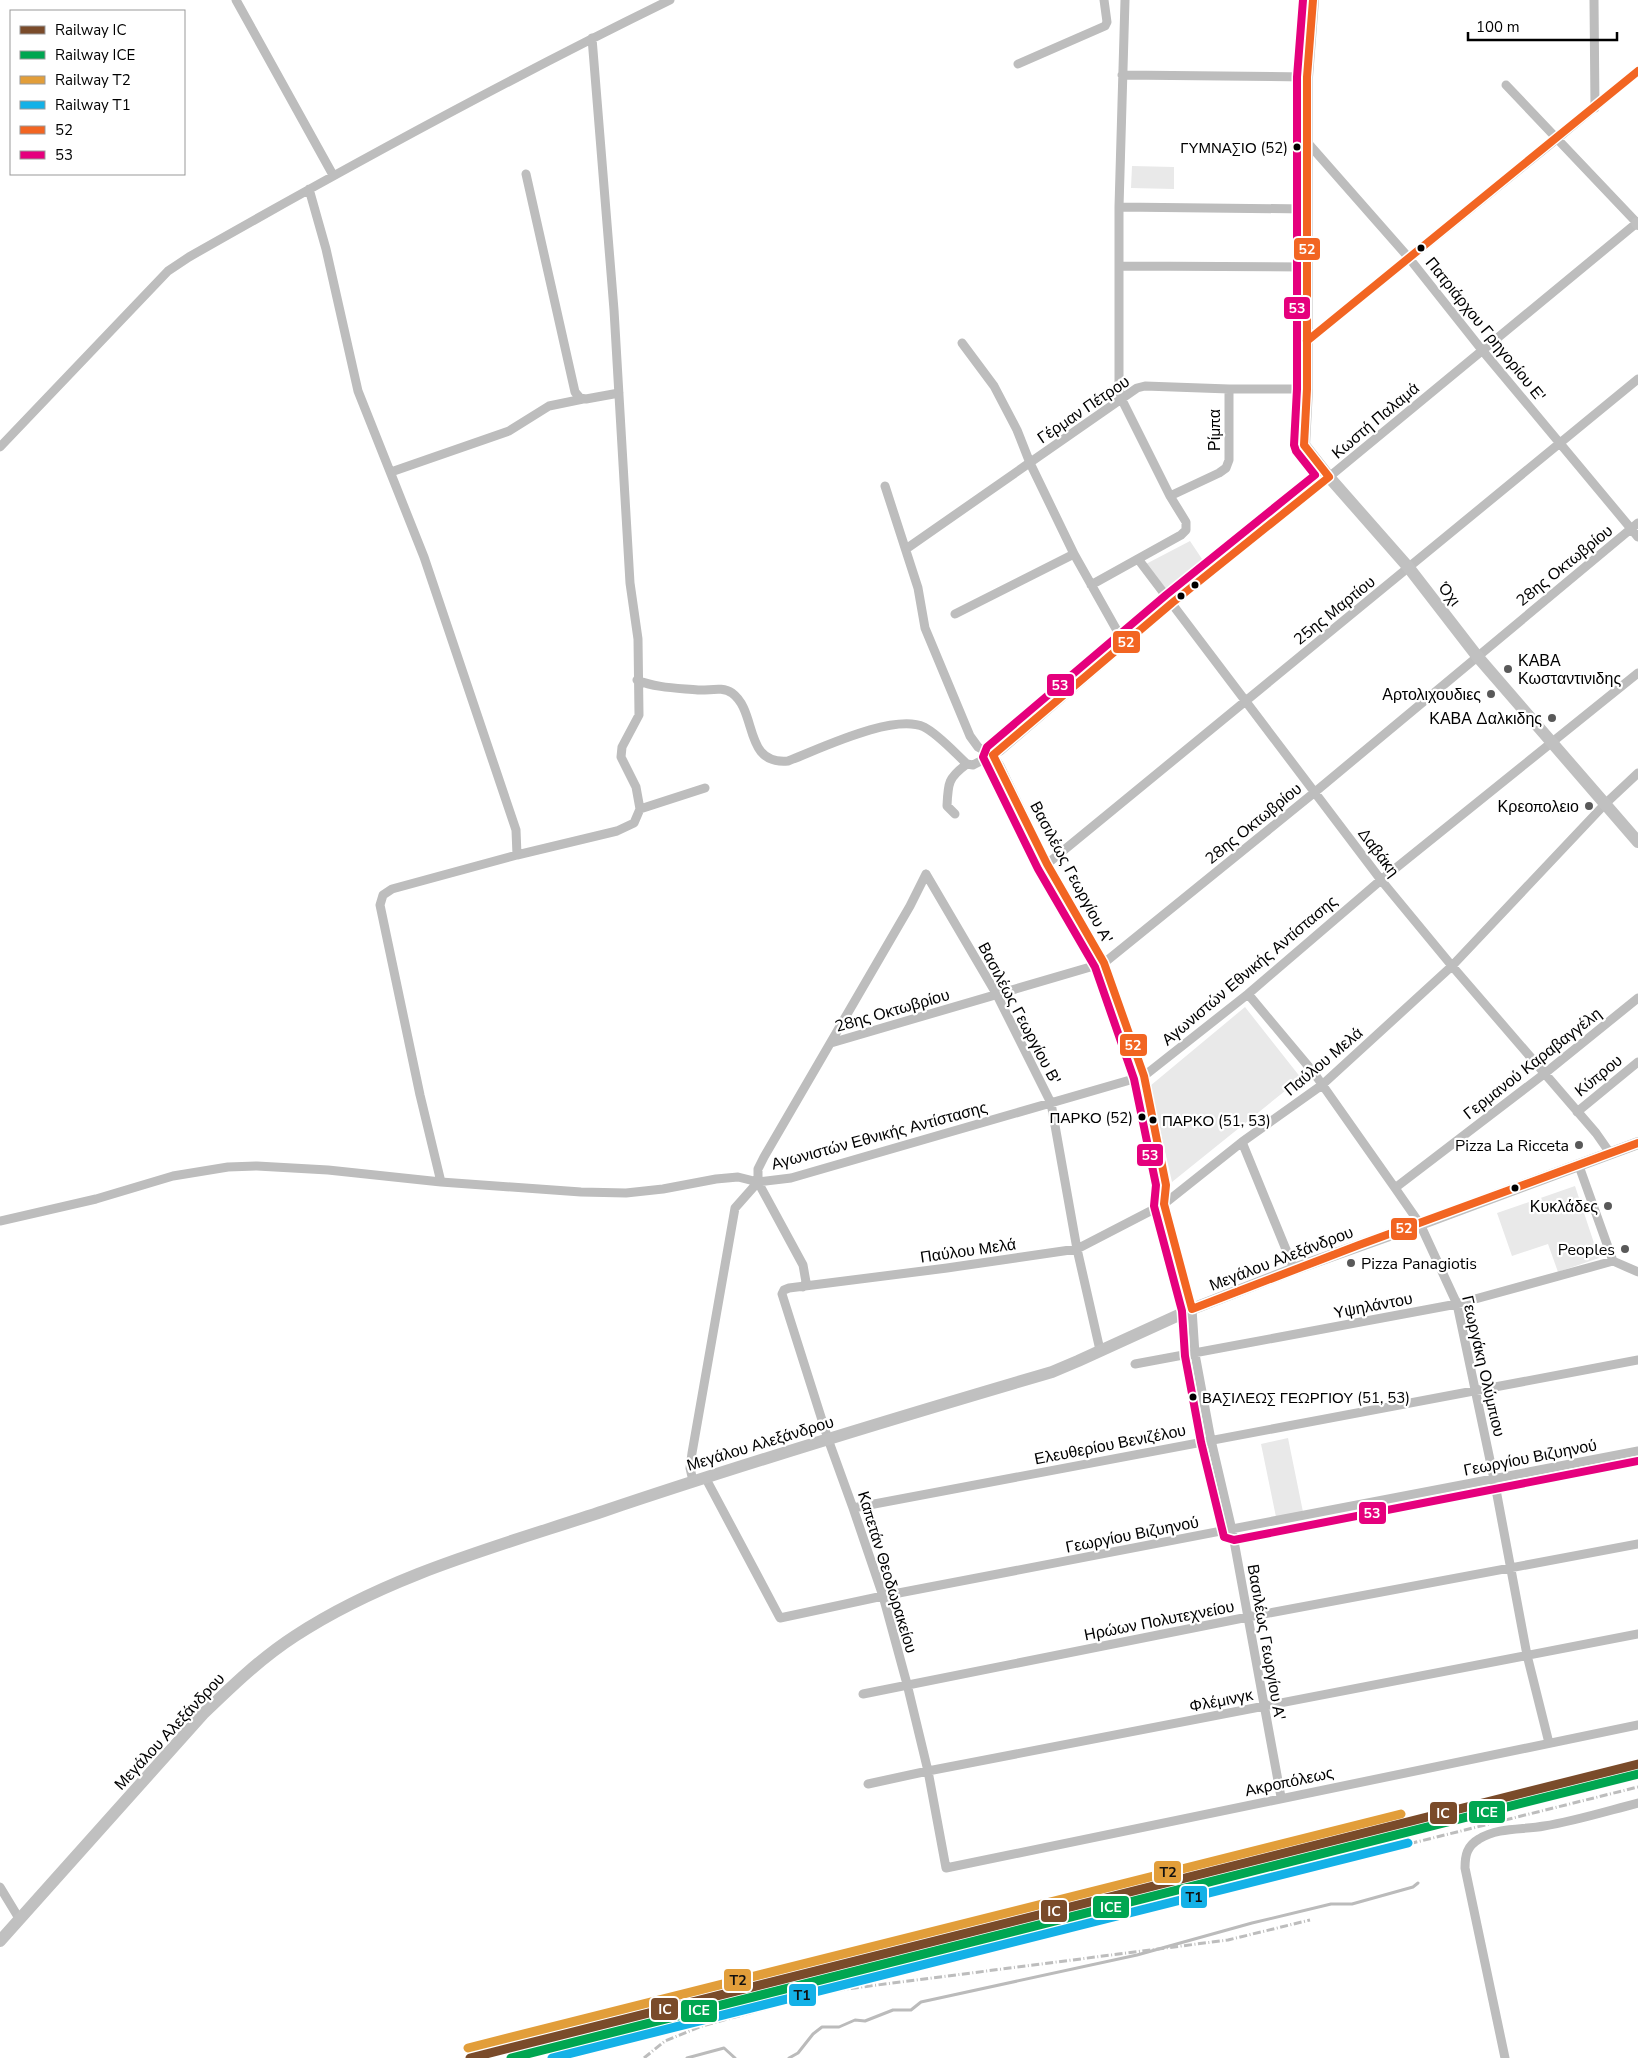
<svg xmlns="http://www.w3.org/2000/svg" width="1638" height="2058" font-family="'Nunito Sans',sans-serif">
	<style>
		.green { fill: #e9e9e9 }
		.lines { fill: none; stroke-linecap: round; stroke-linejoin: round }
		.stream { stroke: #bbb; stroke-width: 3 }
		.street { stroke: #bdbdbd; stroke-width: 9 }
		.secondary { stroke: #c0c0c0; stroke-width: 12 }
		.rail { stroke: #bdbdbd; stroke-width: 3; stroke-dasharray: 8 2.5 1 2.5; stroke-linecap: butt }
		.bus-1-casing { stroke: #fff; stroke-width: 11 }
		.bus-2-casing { stroke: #fff; stroke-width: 11 }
		.bus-1 { stroke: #f26522; stroke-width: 8 }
		.bus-2 { stroke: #e5007d; stroke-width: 8 }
		.rail-1-casing { stroke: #fff; stroke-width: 12 }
		.rail-2-casing { stroke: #fff; stroke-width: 12 }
		.rail-3-casing { stroke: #fff; stroke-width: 12 }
		.rail-4-casing { stroke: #fff; stroke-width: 12 }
		.rail-1 { stroke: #7a4b2a; stroke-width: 9 }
		.rail-2 { stroke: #00a651; stroke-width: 9 }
		.rail-3 { stroke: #e29e3a; stroke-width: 9 }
		.rail-4 { stroke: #14b1e7; stroke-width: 9 }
		.bus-dot { fill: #000; stroke: #fff; stroke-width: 2 }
		.poi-dot { fill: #595959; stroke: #fff; stroke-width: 2 }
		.labels { text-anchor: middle; stroke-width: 4.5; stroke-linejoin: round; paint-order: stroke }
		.bus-label { font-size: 15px; fill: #000; stroke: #fff; text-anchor: end }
		.street-label { font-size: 16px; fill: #000; stroke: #fff }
		.poi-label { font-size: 16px; fill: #000; stroke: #fff; text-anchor: end }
		.line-badge { stroke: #fff; stroke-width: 2 }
		.badge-label { font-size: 14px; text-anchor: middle; font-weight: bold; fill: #fff }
		.pale-badge-label { font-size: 14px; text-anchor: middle; font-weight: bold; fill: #111 }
	</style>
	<rect width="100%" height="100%" fill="#fff"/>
	<!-- green -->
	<path class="green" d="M 1132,166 L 1174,167 L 1174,189 L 1131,188 Z
		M 1190,541 L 1206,565 L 1170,594 L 1146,564 Z
		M 1245,1007 L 1301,1078 L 1172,1182 L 1150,1086 Z
		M 1575,1186 L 1599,1258 L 1558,1272 L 1548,1244 L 1512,1256 L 1497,1213 Z
		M 1288,1438 L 1303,1512 L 1276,1517 L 1261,1444 Z"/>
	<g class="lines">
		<!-- stream -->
		<path class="stream" d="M 687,2058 L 724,2048 L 735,2058
			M 789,2058 L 798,2053 L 813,2034 L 822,2027 L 839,2027 L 855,2020 L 865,2021 L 893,2010 L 911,2010 L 921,2002 L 1137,1955 L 1252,1923 L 1331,1904 L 1352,1904 L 1413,1887 L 1418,1883"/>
		<!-- street -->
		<path class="street" d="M 236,0 L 333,175
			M 1594,0 L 1595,108
			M 1018,64 L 1105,26 L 1107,22 L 1104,0
			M 1122,75 L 1307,77
			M 1506,85 L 1637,223
			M 1307,142 L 1409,258 L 1482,350 L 1638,537
			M 526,174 L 575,392 L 580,398 L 586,399 L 619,393
			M 309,189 L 326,249 L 358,391 L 424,557 L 516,830 L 517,855
			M 1119,207 L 1307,209
			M 1119,266 L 1307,267
			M 1307,341 L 1558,138 L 1638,71
			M 962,343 L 994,386 L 1017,430 L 1030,463 L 1074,554 L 1124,643
			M 0,447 L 168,271 L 189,257 C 347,167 506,80 670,0
			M 391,472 L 509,431 L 549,406 L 583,399
			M 885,486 L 918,588 L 925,628 L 970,736 L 978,747 L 993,755
			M 1170,496 L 1219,473 L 1226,468 L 1229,460 L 1229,389
			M 906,549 L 1137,388 L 1145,386 L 1229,389 L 1307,389
			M 1138,559 L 1381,880 L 1452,966 L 1596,1133 L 1610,1153
			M 1091,585 L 1181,535 L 1186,530 L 1186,522 L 1170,496 L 1122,400 L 1119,389 L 1119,207 L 1125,0
			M 955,614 L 1074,554
			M 637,680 C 656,688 678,688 698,690 C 709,691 722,686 732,693 C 758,712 743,765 788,761 C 820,749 893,713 924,727 C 938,734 955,753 967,764 L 973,765 L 1000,751 L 1172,603 L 1329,477 L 1638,222
			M 993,755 L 1000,766 L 1047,864 L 1104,963 L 1144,1076 L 1166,1185 L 1164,1204 L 1192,1309 L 1195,1354 L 1211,1440 L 1232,1530 L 1281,1797
			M 1638,773 L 1605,804 L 1452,966 L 1322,1085 L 1242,1142 L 1164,1204 L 1077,1249 L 947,1268 L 789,1288 L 784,1290 L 782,1294 L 828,1439 L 853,1508 L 883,1596 L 907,1684 L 928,1771 L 946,1868 L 1638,1725
			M 640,809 L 705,788
			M 955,814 L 947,806 C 948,783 948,778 967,764
			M 1047,864 L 1638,379
			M 926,874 L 997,995 L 1051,1103 L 1077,1249 L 1100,1350
			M 1248,994 L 1314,1073 L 1395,1188 L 1420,1224 L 1457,1304 L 1494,1479 L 1527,1655 L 1549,1743
			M 831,1043 L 1104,963 L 1315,792 L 1638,523
			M 1577,1112 L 1638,1062
			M 1242,1142 L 1294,1269
			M 1579,1166 L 1613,1261
			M 441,1182 L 420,1095 L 380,905 L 383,895 L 392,889 L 517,855 L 617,831 L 634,823 L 640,809 L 636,787 L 621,757 L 622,747 L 639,715 L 638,639 L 630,583 L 614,310 L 592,38
			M 758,1182 L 803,1265 L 806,1282 L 803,1287
			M 1395,1188 L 1544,1074 L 1638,998
			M 0,1221 L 96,1199 L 173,1176 L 228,1167 L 257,1166 L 328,1170 L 441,1182 L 581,1192 L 626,1193 L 663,1189 L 716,1179 L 738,1177 L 758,1182 L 791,1178 L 1144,1076 L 1248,994 L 1381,880 L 1638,673
			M 1135,1364 L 1457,1304 L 1613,1261 L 1638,1272
			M 705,1477 L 780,1618 L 883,1596 L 1638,1451
			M 693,1481 L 690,1468 L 692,1453 L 735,1208 L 758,1182 L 758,1169 L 764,1157 L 910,906 L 926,874
			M 853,1508 L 1638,1360
			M 863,1694 L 1248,1617 L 1638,1544
			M 868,1784 L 928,1771 L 1638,1634
			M 0,1887 L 20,1920
			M 1505,2058 L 1465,1868 C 1465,1855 1467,1846 1479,1839 C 1498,1827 1523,1830 1544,1826 C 1575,1821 1607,1811 1638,1803"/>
		<!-- secondary -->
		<path class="secondary" d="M 1313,0 L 1307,77 L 1307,389 L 1304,445 L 1329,477 L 1409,568 L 1477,656 L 1638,842
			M 1637,223 L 1638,224
			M 0,1941 L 203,1714 C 232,1686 261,1658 295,1636 C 388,1575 499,1546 604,1511 C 752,1461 902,1416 1052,1372 L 1078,1361 L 1192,1309 L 1294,1269 L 1420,1224 L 1638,1143"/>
		<!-- rail -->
		<path class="rail" d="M 1328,1864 L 1638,1787
			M 877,1979 L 1008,1947
			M 823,1992 L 1228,1940 L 1310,1920
			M 677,2029 L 694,2022 L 748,2007
			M 644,2058 L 665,2041 L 702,2026 L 830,1991"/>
		<!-- bus-1 casing -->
		<g class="bus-1-casing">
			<path id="bus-1" d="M 1313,0 L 1307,77 L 1307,389 L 1304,445 L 1329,477 L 1172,603 L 993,755 L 1047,864 L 1104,963 L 1144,1076 L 1166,1185 L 1164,1204 L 1192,1309 L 1359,1245 L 1638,1143
				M 1307,341 L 1638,71"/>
		</g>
		<!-- bus-2 casing -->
		<g class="bus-2-casing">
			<path id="bus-2" d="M 1303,0 L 1297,77 L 1297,389 L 1294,445 L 1296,451 L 1315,475 L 1166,595 L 987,747 L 983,757 L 1038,869 L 1095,967 L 1134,1079 L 1156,1185 L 1154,1206 L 1182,1311 L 1185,1356 L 1201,1442 L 1224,1537 L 1234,1540 L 1638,1461"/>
		</g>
		<!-- bus-1 -->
		<use href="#bus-1" class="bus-1"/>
		<!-- bus-2 -->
		<use href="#bus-2" class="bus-2"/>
		<!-- rail-1 casing -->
		<g class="rail-1-casing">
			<path id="rail-1" d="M 470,2058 L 1638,1764"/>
		</g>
		<!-- rail-2 casing -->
		<g class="rail-2-casing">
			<path id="rail-2" d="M 511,2058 L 1638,1774"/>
		</g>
		<!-- rail-3 casing -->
		<g class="rail-3-casing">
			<path id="rail-3" d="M 468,2048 L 1401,1814"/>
		</g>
		<!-- rail-4 casing -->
		<g class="rail-4-casing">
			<path id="rail-4" d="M 552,2058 L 1408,1843"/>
		</g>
		<!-- rail-1 -->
		<use href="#rail-1" class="rail-1"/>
		<!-- rail-2 -->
		<use href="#rail-2" class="rail-2"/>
		<!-- rail-3 -->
		<use href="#rail-3" class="rail-3"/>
		<!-- rail-4 -->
		<use href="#rail-4" class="rail-4"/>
	</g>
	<!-- markers -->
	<g class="bus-dot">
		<circle cx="1297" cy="147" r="4.5"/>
		<circle cx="1421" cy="248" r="4.5"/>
		<circle cx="1195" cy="585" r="4.5"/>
		<circle cx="1181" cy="596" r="4.5"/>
		<circle cx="1142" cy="1117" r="4.5"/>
		<circle cx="1153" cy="1120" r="4.5"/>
		<circle cx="1515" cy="1188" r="4.5"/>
		<circle cx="1193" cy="1397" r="4.5"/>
	</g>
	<g class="poi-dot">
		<circle cx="1508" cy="669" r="5"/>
		<circle cx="1491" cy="694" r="5"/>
		<circle cx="1552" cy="718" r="5"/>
		<circle cx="1589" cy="806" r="5"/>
		<circle cx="1579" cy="1145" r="5"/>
		<circle cx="1608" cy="1206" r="5"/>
		<circle cx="1625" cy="1249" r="5"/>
		<circle cx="1351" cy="1263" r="5"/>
	</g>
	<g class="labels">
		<!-- bus labels -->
		<g class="bus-label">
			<text x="1288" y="153">ΓΥΜΝΑΣΙΟ (52)</text>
			<text x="1133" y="1123">ΠΑΡΚΟ (52)</text>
			<text x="1162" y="1126" text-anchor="start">ΠΑΡΚΟ (51, 53)</text>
			<text x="1202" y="1403" text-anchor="start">ΒΑΣΙΛΕΩΣ ΓΕΩΡΓΙΟΥ (51, 53)</text>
		</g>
		<!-- street labels -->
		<g class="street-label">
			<text transform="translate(1486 329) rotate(51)" y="6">Πατριάρχου Γρηγορίου Ε'</text>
			<text transform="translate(1083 409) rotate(-34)" y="6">Γέρμαν Πέτρου</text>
			<text transform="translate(1375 420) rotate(-40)" y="6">Κωστή Παλαμά</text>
			<text transform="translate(1214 430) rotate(-90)" y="6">Ρίμπα</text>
			<text transform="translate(1564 565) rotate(-39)" y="6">28ης Οκτωβρίου</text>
			<text transform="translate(1450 594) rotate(52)" y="6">Όχι</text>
			<text transform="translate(1334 610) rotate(-39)" y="6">25ης Μαρτίου</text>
			<text transform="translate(1253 823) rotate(-39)" y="6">28ης Οκτωβρίου</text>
			<text transform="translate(1379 852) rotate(53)" y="6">Δαβάκη</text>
			<text transform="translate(1072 872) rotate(62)" y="6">Βασιλέως Γεωργίου Α'</text>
			<text transform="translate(1249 970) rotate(-40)" y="6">Αγωνιστών Εθνικής Αντίστασης</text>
			<text transform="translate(892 1010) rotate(-16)" y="6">28ης Οκτωβρίου</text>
			<text transform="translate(1020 1013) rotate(62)" y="6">Βασιλέως Γεωργίου Β'</text>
			<text transform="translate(1323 1061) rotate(-40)" y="6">Παύλου Μελά</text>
			<text transform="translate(1532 1063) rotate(-38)" y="6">Γερμανού Καραβαγγέλη</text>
			<text transform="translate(1598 1075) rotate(-39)" y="6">Κύπρου</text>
			<text transform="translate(879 1135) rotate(-15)" y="6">Αγωνιστών Εθνικής Αντίστασης</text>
			<text transform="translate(968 1250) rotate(-8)" y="6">Παύλου Μελά</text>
			<text transform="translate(1281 1258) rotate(-21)" y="6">Μεγάλου Αλεξάνδρου</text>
			<text transform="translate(1373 1305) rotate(-11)" y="6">Υψηλάντου</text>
			<text transform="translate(1484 1366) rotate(77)" y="6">Γεωργάκη Ολύμπιου</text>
			<text transform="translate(760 1443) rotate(-17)" y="6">Μεγάλου Αλεξάνδρου</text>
			<text transform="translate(1110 1444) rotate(-11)" y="6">Ελευθερίου Βενιζέλου</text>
			<text transform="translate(1530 1457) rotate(-11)" y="6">Γεωργίου Βιζυηνού</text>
			<text transform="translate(1132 1534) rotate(-11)" y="6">Γεωργίου Βιζυηνού</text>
			<text transform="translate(888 1572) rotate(73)" y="6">Καπετάν Θεοδωρακείου</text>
			<text transform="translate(1159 1620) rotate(-11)" y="6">Ηρώων Πολυτεχνείου</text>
			<text transform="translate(1267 1642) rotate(80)" y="6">Βασιλέως Γεωργίου Α'</text>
			<text transform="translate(1221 1700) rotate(-11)" y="6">Φλέμινγκ</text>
			<text transform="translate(169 1731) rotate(-47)" y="6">Μεγάλου Αλεξάνδρου</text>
			<text transform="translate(1289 1781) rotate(-12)" y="6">Ακροπόλεως</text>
		</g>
		<!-- poi labels -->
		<g class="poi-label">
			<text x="1518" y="666" text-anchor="start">ΚΑΒΑ<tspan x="1518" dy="18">Κωσταντινιδης</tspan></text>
			<text x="1481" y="700">Αρτολιχουδιες</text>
			<text x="1542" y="724">ΚΑΒΑ Δαλκιδης</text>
			<text x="1579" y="812">Κρεοπολειο</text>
			<text x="1569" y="1151">Pizza La Ricceta</text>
			<text x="1598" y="1212">Κυκλάδες</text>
			<text x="1615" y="1255">Peoples</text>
			<text x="1361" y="1269" text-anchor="start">Pizza Panagiotis</text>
		</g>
	</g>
	<g class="line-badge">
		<rect x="1293" y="237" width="28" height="24" rx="5" fill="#f26522"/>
		<rect x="1283" y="296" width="28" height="24" rx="5" fill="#e5007d"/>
		<rect x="1112" y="630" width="29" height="24" rx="5" fill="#f26522"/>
		<rect x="1046" y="673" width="29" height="24" rx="5" fill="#e5007d"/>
		<rect x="1119" y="1033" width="29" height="24" rx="5" fill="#f26522"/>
		<rect x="1136" y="1143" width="28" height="24" rx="5" fill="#e5007d"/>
		<rect x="1390" y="1217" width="28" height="24" rx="5" fill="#f26522"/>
		<rect x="1358" y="1501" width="29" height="24" rx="5" fill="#e5007d"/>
		<rect x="1468" y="1800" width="38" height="24" rx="5" fill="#00a651"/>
		<rect x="1429" y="1801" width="29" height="24" rx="5" fill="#7a4b2a"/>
		<rect x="1153" y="1860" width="29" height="24" rx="5" fill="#e29e3a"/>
		<rect x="1180" y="1885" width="28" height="24" rx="5" fill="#14b1e7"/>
		<rect x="1092" y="1895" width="38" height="24" rx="5" fill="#00a651"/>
		<rect x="1040" y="1899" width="28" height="24" rx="5" fill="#7a4b2a"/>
		<rect x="723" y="1968" width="29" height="24" rx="5" fill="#e29e3a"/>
		<rect x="788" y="1983" width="29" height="24" rx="5" fill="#14b1e7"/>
		<rect x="650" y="1997" width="29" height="24" rx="5" fill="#7a4b2a"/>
		<rect x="680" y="1999" width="38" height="24" rx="5" fill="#00a651"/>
	</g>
	<g class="badge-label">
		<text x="1307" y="254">52</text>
		<text x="1297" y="313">53</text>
		<text x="1126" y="647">52</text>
		<text x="1060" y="690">53</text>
		<text x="1133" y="1050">52</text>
		<text x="1150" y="1160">53</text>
		<text x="1404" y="1233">52</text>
		<text x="1372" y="1518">53</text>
		<text x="1487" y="1817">ICE</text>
		<text x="1443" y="1818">IC</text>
		<text x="1111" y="1912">ICE</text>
		<text x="1054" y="1916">IC</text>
		<text x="665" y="2014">IC</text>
		<text x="699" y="2015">ICE</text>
	</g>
	<g class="pale-badge-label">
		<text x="1168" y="1877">T2</text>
		<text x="1194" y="1902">T1</text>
		<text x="738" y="1985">T2</text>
		<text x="802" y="2000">T1</text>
	</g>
	<!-- legend -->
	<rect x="10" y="10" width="175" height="165" fill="#ffffff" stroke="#999999"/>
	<rect x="20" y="26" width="25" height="8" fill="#7a4b2a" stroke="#999999"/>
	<text x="55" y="35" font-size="15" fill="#000000">Railway IC</text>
	<rect x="20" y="51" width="25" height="8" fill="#00a651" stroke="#999999"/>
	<text x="55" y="60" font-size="15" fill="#000000">Railway ICE</text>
	<rect x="20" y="76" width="25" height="8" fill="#e29e3a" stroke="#999999"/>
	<text x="55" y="85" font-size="15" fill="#000000">Railway T2</text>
	<rect x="20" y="101" width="25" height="8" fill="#14b1e7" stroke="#999999"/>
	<text x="55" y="110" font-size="15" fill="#000000">Railway T1</text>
	<rect x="20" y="126" width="25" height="8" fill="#f26522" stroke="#999999"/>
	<text x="55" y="135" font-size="15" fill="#000000">52</text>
	<rect x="20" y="151" width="25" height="8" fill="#e5007d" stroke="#999999"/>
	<text x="55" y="160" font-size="15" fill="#000000">53</text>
	<!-- scale -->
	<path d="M1468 32v8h149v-8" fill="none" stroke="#000000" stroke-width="2.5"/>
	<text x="1476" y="32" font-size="15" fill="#000000" stroke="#ffffff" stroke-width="4" paint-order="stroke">100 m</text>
</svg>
